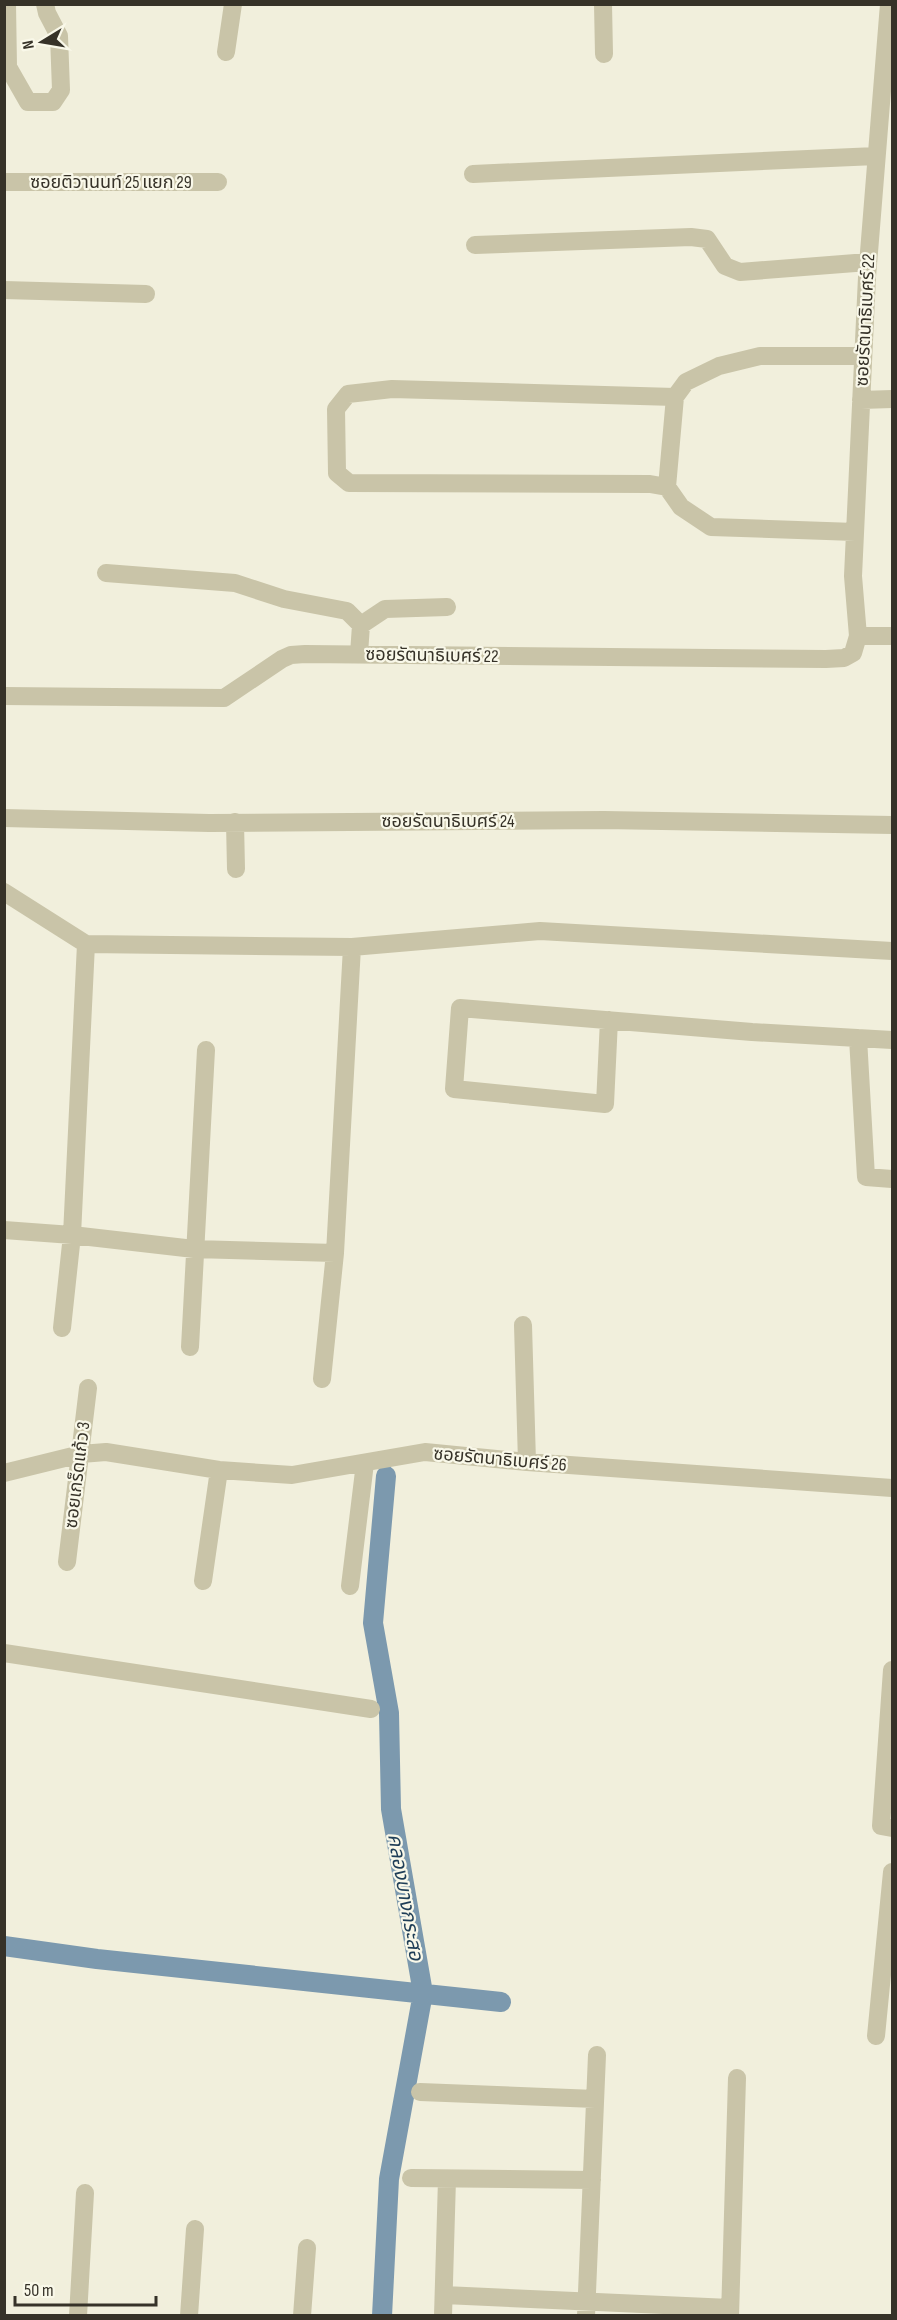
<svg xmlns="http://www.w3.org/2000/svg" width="897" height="2320" font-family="'Sofia Sans Condensed','Noto Sans Thai',sans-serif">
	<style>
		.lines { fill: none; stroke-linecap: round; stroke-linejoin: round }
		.canal { stroke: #7c99ae; stroke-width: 20 }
		.minor { stroke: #c9c4a8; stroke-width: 18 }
		.labels { text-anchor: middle; stroke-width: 4.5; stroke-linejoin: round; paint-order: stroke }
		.street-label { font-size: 18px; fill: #363228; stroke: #f9f8e9 }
		.water-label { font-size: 20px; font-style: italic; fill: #1f3e57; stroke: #f9f8e9 }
	</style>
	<rect width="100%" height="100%" fill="#f1efdc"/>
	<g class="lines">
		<!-- canal -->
		<path class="canal" d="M 4,1946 L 97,1959 L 501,2002
			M 382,2316 L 389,2179 L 423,1993 L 391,1809 L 389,1713 L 373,1623 L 386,1476"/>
		<!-- minor -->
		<path class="minor" d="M 7,4 L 8,67 L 28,102 L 53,102 L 61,90 L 59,36 L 47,13 L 45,4
			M 603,4 L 604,54
			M 226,52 L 233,4
			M 473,174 L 876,156
			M 4,182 L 218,182
			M 475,245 L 691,237 L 707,239 L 725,266 L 740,272 L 868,262
			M 4,290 L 146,294
			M 861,400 L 892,399
			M 667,487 L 675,397
			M 855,532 L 711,527 L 681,507 L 667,487 L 650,484 L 349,483 L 337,473 L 336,409 L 348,394 L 392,389 L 675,397 L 686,382 L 719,366 L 760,356 L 863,356
			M 106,573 L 235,583 L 284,599 L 347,611 L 361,625 L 359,654
			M 361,625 L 385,609 L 447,607
			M 858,636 L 892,636
			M 4,696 L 224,698 L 282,659 L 291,655 L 305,654 L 826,659 L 844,658 L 853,653 L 858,636 L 853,576 L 867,277 L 889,4
			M 4,818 L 209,823 L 604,820 L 892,825
			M 235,822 L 236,869
			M 4,892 L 86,944 L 352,947 L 540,931 L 892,951
			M 609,1020 L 605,1104 L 454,1089 L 460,1008 L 752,1032 L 892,1040
			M 858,1038 L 866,1177 L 892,1179
			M 4,1230 L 72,1235 L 194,1249 L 335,1253
			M 523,1325 L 527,1462
			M 62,1328 L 72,1235 L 86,944
			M 190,1347 L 206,1050
			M 322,1379 L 335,1253 L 352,947
			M 4,1473 L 81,1454 L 106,1452 L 219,1470 L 292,1475 L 425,1452 L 527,1462 L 892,1488
			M 67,1562 L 88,1388
			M 203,1581 L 219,1470
			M 350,1586 L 365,1463
			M 4,1653 L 371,1709
			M 892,1670 L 881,1826 L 892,1828
			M 876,2036 L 892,1872
			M 420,2092 L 595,2099
			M 411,2178 L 592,2180
			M 444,2295 L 730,2308
			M 78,2316 L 85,2193
			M 189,2316 L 195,2229
			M 302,2316 L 307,2248
			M 443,2316 L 447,2179
			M 586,2316 L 597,2055
			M 730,2316 L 737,2078"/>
	</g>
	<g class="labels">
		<!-- street labels -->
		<g class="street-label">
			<text x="111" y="188">ซอยติวานนท์ 25 แยก 29</text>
			<text transform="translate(865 320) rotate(-87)" y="6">ซอยรัตนาธิเบศร์ 22</text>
			<text transform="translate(432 655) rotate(1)" y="6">ซอยรัตนาธิเบศร์ 22</text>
			<text x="448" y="827">ซอยรัตนาธิเบศร์ 24</text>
			<text transform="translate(500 1459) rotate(5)" y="6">ซอยรัตนาธิเบศร์ 26</text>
			<text transform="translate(77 1475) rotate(-83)" y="6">ซอยเกร็ดแก้ว 3</text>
		</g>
		<!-- water labels -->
		<g class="water-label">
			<text transform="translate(406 1897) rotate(80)" y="7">คลองบางกระสอ</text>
		</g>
	</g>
	<!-- border -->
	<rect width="897" height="2320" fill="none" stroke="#363228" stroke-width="12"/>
	<!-- north arrow -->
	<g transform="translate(42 42) rotate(259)" stroke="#f9f8e9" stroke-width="4.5" paint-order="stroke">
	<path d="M0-4.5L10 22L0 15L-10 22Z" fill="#363228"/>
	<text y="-9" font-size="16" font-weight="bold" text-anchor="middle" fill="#363228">N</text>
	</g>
	<!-- scale -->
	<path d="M15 2296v9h141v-9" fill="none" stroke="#363228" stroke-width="3"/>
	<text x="24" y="2296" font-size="18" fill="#363228" stroke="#f9f8e9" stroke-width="4.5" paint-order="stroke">50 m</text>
</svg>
